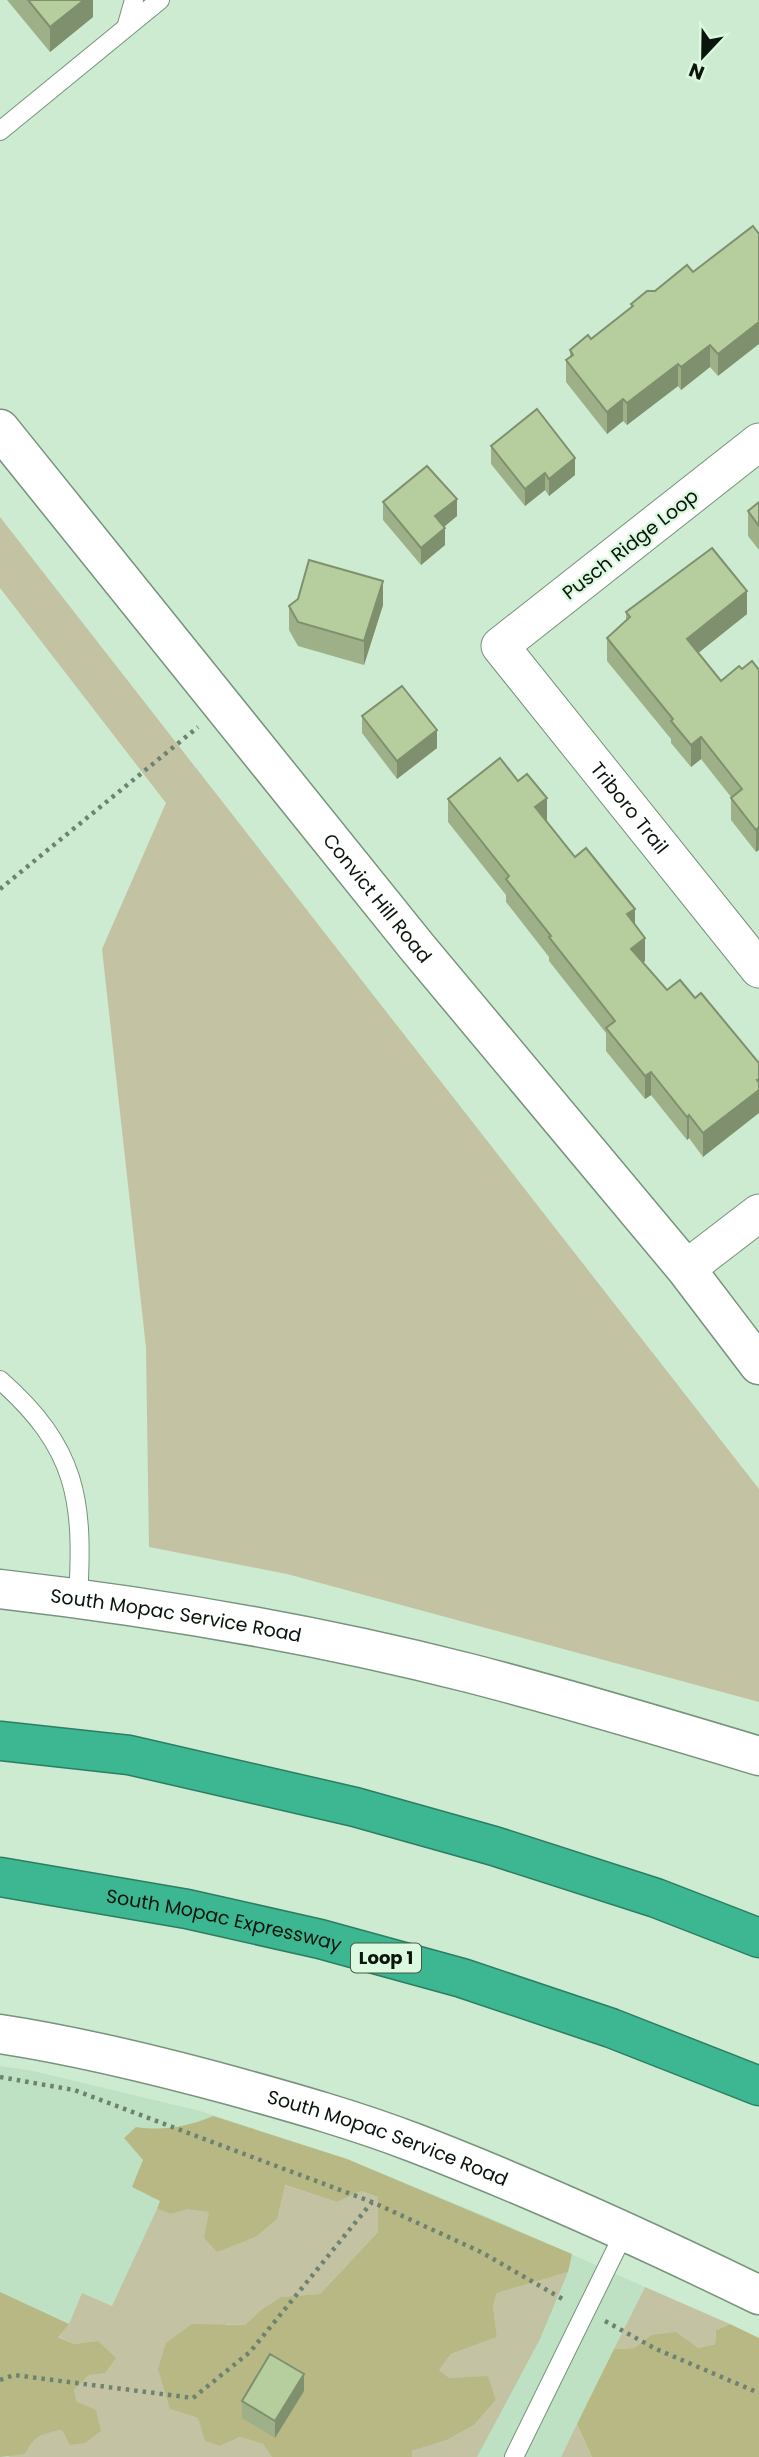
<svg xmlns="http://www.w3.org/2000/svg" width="759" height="2457" font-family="Poppins,sans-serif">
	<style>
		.built { fill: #bde1c2 }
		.green { fill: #c3c3a3 }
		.forest { fill: #b8b884 }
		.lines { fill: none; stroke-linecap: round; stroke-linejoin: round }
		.service-casing { stroke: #77937b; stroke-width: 20 }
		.minor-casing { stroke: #77937b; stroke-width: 39 }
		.tertiary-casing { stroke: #77937b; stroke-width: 41 }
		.motorway-casing { stroke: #2b7e62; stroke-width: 41 }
		.path { stroke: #6d8270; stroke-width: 4.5; stroke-dasharray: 3.5 5; stroke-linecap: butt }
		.service { stroke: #fff; stroke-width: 18 }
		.minor { stroke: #fff; stroke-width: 37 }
		.tertiary { stroke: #fff; stroke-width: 38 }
		.motorway { stroke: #3db791; stroke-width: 38 }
		.wall { fill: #9db087 }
		.shaded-wall { fill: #7f906e }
		.building { fill: #b6cd9d; stroke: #7f906e; stroke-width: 2 }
		.labels { text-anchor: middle; stroke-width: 5; stroke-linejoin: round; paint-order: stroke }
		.shield { fill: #dbf9de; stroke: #49594b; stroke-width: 2 }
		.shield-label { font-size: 18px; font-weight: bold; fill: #0a150c }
		.street-label { font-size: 19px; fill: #0a150c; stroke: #dbf9de }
	</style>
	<rect width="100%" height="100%" fill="#cdebd1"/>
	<!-- built -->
	<path class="built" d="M 0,2066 L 33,2071 L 200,2111 L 347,2159 L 490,2218 L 645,2287 L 561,2457 L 0,2457 Z"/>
	<!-- green -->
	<path class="green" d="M 0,517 L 759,1489 L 759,1702 L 287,1574 L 149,1547 L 146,1348 L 102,949 L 166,803 L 0,588 Z
		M 284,2185 L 337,2202 L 361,2191 L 378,2197 L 378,2232 L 320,2294 L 281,2297 L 262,2309 L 245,2325 L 226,2324 L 170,2409 L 198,2418 L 220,2446 L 240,2437 L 263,2444 L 272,2457 L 8,2457 L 46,2433 L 62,2430 L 77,2402 L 74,2390 L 89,2375 L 98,2341 L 74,2344 L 58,2336 L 69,2324 L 82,2293 L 112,2306 L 157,2209 L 171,2214 L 187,2208 L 209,2212 Z
		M 568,2272 L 540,2339 L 477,2457 L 412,2457 L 412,2451 L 447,2440 L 474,2425 L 496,2400 L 488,2377 L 449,2378 L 438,2371 L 451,2354 L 497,2337 L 493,2306 L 497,2293 Z
		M 645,2287 L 730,2324 L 716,2330 L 715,2344 L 698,2348 L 651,2335 L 634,2348 L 614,2349 Z
		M 577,2424 L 592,2457 L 561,2457 Z"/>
	<!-- forest -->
	<path class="forest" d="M 213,2116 L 347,2159 L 572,2254 L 568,2272 L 497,2293 L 493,2306 L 497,2337 L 451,2354 L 439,2370 L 449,2378 L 488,2376 L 496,2400 L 474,2425 L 447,2440 L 412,2451 L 412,2457 L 272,2457 L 263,2444 L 240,2437 L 220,2446 L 205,2441 L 198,2418 L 170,2409 L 158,2369 L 166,2343 L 192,2324 L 245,2325 L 262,2309 L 281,2297 L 320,2294 L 378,2232 L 378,2197 L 361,2191 L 337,2202 L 285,2185 L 277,2219 L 255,2237 L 217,2252 L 204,2238 L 209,2212 L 187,2209 L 171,2214 L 157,2209 L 160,2201 L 132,2187 L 143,2160 L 124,2138 L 136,2127 C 164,2131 187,2127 213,2116 Z
		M 0,2292 L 69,2324 L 58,2337 L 74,2344 L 98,2341 L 116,2358 L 105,2373 L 89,2375 L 74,2390 L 77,2402 L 96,2410 L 101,2431 L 85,2443 L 70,2445 L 62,2430 C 43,2433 33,2437 25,2454 L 0,2457 Z
		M 730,2324 L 759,2338 L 759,2457 L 592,2457 L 577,2424 L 614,2349 L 634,2348 L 651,2335 L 676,2332 L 698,2348 L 715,2344 L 716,2330 Z"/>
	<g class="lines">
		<!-- service casing -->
		<g class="service-casing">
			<path id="service" d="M 126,28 L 134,0
				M 0,131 L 160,0
				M 0,1380 C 77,1448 84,1500 78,1598
				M 514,2457 L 625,2231"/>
		</g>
		<!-- minor casing -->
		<g class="minor-casing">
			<g id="minor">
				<path id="s1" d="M 759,442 L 500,646 L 759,969"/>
				<path d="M 686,1269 L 759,1213"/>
			</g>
		</g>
		<!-- tertiary casing -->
		<g class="tertiary-casing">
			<g id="tertiary">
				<path id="s2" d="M 0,429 L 417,947 L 686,1269 L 759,1365"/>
				<path id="s3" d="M 0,1589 C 157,1607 315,1634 469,1673 C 566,1698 663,1727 759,1756"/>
				<path id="s4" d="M 0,2034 C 79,2046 156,2065 233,2086 C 294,2103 355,2120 415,2143 C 532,2188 646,2240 759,2295"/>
			</g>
		</g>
		<!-- motorway casing -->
		<g class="motorway-casing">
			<g id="motorway">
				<path d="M 0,1741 L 129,1755 L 355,1807 L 494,1846 L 656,1898 L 759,1938"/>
				<path id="s5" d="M 0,1877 L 187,1909 L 320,1939 L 462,1978 L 611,2028 L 759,2086"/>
			</g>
		</g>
		<!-- path -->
		<path class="path" d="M 0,889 L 198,727
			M 0,2077 L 74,2090 L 372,2202 L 481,2252 L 566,2301
			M 605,2321 L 656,2349 L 759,2393
			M 0,2380 L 14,2375 L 193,2398 L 250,2352 L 372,2202"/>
		<!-- service -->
		<use href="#service" class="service"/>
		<!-- minor -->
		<use href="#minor" class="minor"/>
		<!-- tertiary -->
		<use href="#tertiary" class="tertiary"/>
		<!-- motorway -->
		<use href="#motorway" class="motorway"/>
	</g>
	<!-- wall -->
	<path class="wall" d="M 7,0 L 93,0 L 93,17 L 50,52 Z
		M 753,226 L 718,376 L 710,367 L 681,390 L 678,386 L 627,425 L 623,421 L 607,434 L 566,382 L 566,360 L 570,357 L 570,350 L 591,339 L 631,307 L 631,304 L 693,272 Z
		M 491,446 L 575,475 L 549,496 L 545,490 L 525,506 L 491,464 Z
		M 383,502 L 457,516 L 444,527 L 445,545 L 421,565 L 383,520 Z
		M 759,502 L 759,550 L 748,536 L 748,511 Z
		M 383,605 L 364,665 L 298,646 L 289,630 L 289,606 Z
		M 626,612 L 747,614 L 698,653 L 721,681 L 742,669 L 759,670 L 756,852 L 731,820 L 731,797 L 701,759 L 691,767 L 671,743 L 671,739 L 607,661 L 607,638 L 626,621 Z
		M 362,716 L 437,748 L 397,779 L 362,733 Z
		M 448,799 L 547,821 L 575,857 L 635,924 L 645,961 L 643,963 L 667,990 L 695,998 L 759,1063 L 703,1157 L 689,1138 L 687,1140 L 651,1095 L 645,1099 L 606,1051 L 606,1033 L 549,961 L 549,957 L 506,902 L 506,895 L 448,822 Z
		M 304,2391 L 275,2438 L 242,2418 L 242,2401 Z"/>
	<!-- shaded-wall -->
	<path class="shaded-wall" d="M 84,0 L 93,0 L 93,17 L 50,52 L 50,27 Z
		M 759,322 L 759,344 L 718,376 L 718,354 Z
		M 710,345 L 710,367 L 681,390 L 681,367 Z
		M 678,364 L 678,386 L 627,425 L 627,403 Z
		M 623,399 L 623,421 L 607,434 L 607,412 Z
		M 575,458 L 575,475 L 549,496 L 549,479 Z
		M 545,473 L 545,490 L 525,506 L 525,489 Z
		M 457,499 L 457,516 L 435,534 L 435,516 Z
		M 445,528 L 445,545 L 421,565 L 421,548 Z
		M 383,581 L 383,605 L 364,665 L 364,641 Z
		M 747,591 L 747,614 L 687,662 L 687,639 Z
		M 437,730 L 437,748 L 397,779 L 397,761 Z
		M 701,737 L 701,759 L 691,767 L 691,745 Z
		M 547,798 L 547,821 L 535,807 Z
		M 759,827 L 759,850 L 756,852 L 756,830 Z
		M 635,909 L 635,932 L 627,914 Z
		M 645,938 L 645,961 L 631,973 L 631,949 Z
		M 651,1072 L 651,1095 L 645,1099 L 645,1076 Z
		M 759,1079 L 759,1113 L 703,1157 L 703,1133 Z
		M 689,1115 L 689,1138 L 687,1140 L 687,1117 Z
		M 304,2374 L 304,2391 L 275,2438 L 275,2421 Z"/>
	<!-- building -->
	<path class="building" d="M 28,0 L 84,0 L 50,27 Z
		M 753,226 L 759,234 L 759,322 L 718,354 L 710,345 L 681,367 L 678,364 L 627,403 L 623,399 L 607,412 L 566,360 L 573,355 L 570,350 L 588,335 L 591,339 L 633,306 L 631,304 L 647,291 L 655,291 L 687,265 L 693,272 Z
		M 537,409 L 575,458 L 549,479 L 545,473 L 525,489 L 491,446 Z
		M 427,466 L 457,499 L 435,516 L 445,528 L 421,548 L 383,502 Z
		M 759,502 L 759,526 L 748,511 Z
		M 712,548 L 747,591 L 687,639 L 721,681 L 739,666 L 742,669 L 752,661 L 759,670 L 759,827 L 756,830 L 731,798 L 742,789 L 701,737 L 691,745 L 671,721 L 673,719 L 607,638 L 630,617 L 626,612 Z
		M 309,560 L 383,581 L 364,641 L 298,622 L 289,606 L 298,599 Z
		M 402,686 L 437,730 L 397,761 L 362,716 Z
		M 500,758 L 518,781 L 527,774 L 547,798 L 535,807 L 575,857 L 586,848 L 635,909 L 627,914 L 645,938 L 631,949 L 667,990 L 680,980 L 695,998 L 701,993 L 759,1063 L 759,1079 L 757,1080 L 759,1083 L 759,1090 L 703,1133 L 689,1115 L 687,1117 L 651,1072 L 645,1076 L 606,1028 L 615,1021 L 549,937 L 551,936 L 506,879 L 509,876 L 448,799 Z
		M 270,2354 L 304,2374 L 275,2421 L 242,2401 Z"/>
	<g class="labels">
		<!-- shield labels -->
		<rect class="shield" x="351" y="1943.5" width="70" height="29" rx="5"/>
		<g class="shield-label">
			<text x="386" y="1964">Loop 1</text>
		</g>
		<!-- street labels -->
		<g class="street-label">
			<text transform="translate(630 544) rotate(-38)" y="7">Pusch Ridge Loop</text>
			<text dy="7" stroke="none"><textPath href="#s1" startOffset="537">Triboro Trail</textPath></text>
			<text dy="7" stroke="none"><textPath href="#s2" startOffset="602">Convict Hill Road</textPath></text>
			<text dy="7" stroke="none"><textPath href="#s3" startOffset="178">South Mopac Service Road</textPath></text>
			<text dy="7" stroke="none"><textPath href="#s5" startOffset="228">South Mopac Expressway</textPath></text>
			<text dy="7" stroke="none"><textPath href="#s4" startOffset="402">South Mopac Service Road</textPath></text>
		</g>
	</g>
	<!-- north arrow -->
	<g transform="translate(703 56) rotate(202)" stroke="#dbf9de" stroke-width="5" paint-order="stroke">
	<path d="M0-5L12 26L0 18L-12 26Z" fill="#0a150c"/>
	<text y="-10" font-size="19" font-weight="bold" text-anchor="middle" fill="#0a150c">N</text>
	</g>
</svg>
